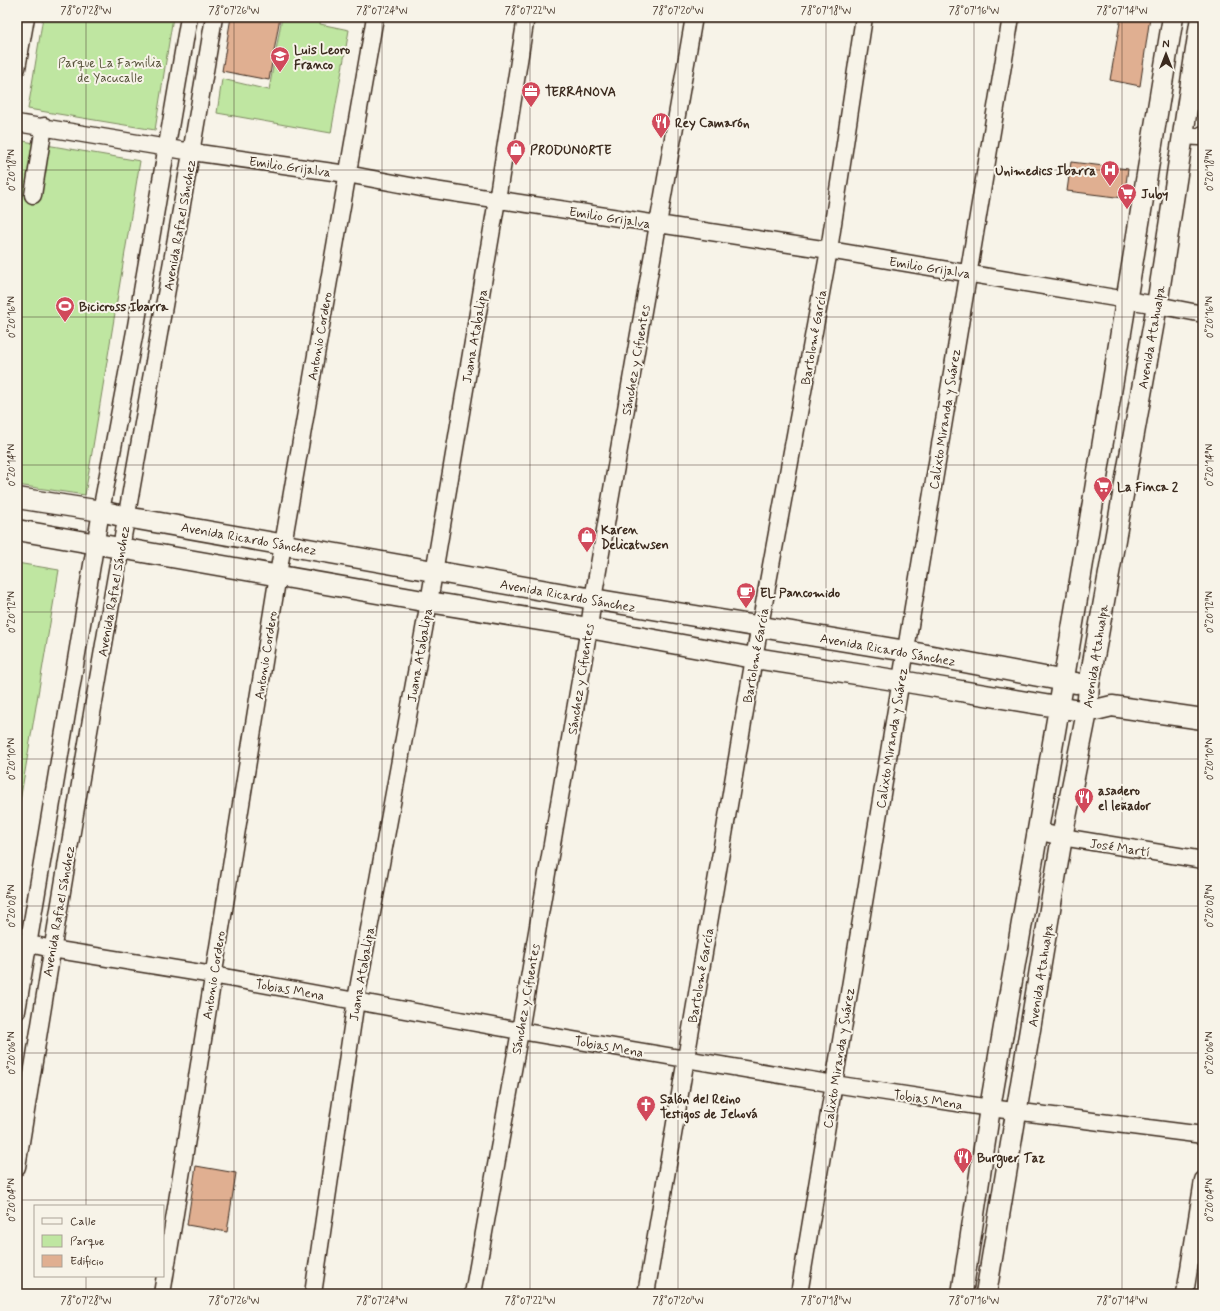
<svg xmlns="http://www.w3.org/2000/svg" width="1220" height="1311" font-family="Mynerve,sans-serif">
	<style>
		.green { fill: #bfe6a1; stroke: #7d8860 }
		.building { fill: #e0af91; stroke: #3b2a1e }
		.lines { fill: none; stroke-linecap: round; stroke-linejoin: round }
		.minor-casing { stroke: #3b2a1e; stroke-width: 19 }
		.major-casing { stroke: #3b2a1e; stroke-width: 23 }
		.minor { stroke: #f7f3e8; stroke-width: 16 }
		.major { stroke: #f7f3e8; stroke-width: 20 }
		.ticks { fill: none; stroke: #3b2a1e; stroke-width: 1; stroke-opacity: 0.45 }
		.labels { text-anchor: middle; stroke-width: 4; stroke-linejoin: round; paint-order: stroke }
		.poi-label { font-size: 13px; font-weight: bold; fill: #3b2a1e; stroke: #f7f3e8; text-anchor: start }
		.park-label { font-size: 13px; fill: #555038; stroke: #f7f3e8 }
		.street-label { font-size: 13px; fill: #3b2a1e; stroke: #f7f3e8 }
		.neatline { fill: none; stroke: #3b2a1e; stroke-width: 1.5 }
		.ticks-label { font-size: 10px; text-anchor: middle; fill: #3b2a1e }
	</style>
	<rect width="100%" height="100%" fill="#f7f3e8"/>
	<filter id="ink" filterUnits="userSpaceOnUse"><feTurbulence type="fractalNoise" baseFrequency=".025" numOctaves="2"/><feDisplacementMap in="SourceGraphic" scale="8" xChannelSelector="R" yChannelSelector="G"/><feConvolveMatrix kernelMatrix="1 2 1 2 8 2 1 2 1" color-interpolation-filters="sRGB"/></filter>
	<g filter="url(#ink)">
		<!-- green -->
		<path class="green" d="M 43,17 L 173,17 L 155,130 L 28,109 Z
			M 282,17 L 321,17 L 320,24 L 349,30 L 331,133 L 217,113 L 222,79 L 269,90 Z
			M 17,140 L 140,161 L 85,495 L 17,485 Z
			M 17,563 L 59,570 L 17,819 Z"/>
		<!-- building -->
		<path class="building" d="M 231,17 L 280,17 L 269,80 L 222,71 Z
			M 1121,17 L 1150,17 L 1140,86 L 1110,80 Z
			M 1071,162 L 1128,169 L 1124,198 L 1067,191 Z
			M 196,1166 L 236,1173 L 227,1232 L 187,1225 Z"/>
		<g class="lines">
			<!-- minor casing -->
			<g class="minor-casing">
				<path id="minor" d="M 17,68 L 26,17
					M 17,123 L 192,152 L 347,174 L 421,188 L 829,250 L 1157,305 L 1203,314
					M 1182,136 L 1199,137 L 1203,134
					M 33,195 L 44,126
					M 1037,831 L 1062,837 L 1203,860
					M 17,941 L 52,949 L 213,975 L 520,1031 L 834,1084 L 990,1108 L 1203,1135
					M 17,1011 L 101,511 L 136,326 L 189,17
					M 17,1167 C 52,949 88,731 127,514 C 156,348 187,183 214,17
					M 162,1294 L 283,544 L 375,17
					M 313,1294 L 356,1000 L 429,602 L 497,200 L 526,17
					M 473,1294 L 520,1031 L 589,628 L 593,599 L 694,17
					M 646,1294 L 754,658 L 829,250 L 864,17
					M 799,1294 L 1011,17
					M 1185,1294 L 1203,1180"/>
			</g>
			<!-- major casing -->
			<g class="major-casing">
				<path id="major" d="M 17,498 L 101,511 L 126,517 L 593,599 L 906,651 L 1076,683
					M 17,530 L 429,602 L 589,628 L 754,658 L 901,681 L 1087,712 L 1112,706 L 1203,719
					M 962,1294 L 990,1108 L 1059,708 L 1173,17
					M 986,1294 L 1062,837 L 1087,712 L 1089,685 L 1157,305 L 1201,17"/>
			</g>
			<!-- minor -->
			<use href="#minor" class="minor"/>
			<!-- major -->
			<use href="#major" class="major"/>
		</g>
	</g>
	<!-- ticks -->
	<path class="ticks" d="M 86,17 L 86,1206M 234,17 L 234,1294M 382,17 L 382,1294M 530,17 L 530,1294M 678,17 L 678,1294M 826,17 L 826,1294M 974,17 L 974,1294M 1122,17 L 1122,1294M 17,23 L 1203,23M 17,170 L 1203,170M 17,317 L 1203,317M 17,465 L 1203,465M 17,612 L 1203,612M 17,759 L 1203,759M 17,906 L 1203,906M 17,1053 L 1203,1053M 17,1200 L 1203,1200M 86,1276 L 86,1294"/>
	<!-- icons -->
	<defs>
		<g id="school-pin" transform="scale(1)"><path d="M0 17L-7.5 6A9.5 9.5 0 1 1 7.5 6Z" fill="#d1495b" stroke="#f7f3e8"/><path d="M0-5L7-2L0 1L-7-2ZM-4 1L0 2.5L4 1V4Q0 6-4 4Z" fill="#fff"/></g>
		<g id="office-pin" transform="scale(1)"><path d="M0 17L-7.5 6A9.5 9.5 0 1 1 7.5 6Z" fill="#d1495b" stroke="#f7f3e8"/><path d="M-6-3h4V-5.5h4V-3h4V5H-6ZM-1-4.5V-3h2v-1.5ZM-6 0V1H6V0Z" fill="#fff"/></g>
		<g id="restaurant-pin" transform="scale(1)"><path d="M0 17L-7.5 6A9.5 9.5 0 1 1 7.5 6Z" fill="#d1495b" stroke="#f7f3e8"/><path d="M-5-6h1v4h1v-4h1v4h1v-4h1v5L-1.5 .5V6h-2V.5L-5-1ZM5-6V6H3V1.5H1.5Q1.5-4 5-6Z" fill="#fff"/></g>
		<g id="shop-pin" transform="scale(1)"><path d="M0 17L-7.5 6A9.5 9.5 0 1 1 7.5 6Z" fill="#d1495b" stroke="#f7f3e8"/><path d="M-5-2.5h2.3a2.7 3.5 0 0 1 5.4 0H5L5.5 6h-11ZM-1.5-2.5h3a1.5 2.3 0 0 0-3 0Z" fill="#fff"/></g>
		<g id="hospital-pin" transform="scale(1)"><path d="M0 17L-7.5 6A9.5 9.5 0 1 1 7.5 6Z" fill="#d1495b" stroke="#f7f3e8"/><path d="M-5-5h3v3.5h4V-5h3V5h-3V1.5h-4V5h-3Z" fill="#fff"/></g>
		<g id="supermarket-pin" transform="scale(1)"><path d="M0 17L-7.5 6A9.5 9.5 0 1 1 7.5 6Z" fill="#d1495b" stroke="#f7f3e8"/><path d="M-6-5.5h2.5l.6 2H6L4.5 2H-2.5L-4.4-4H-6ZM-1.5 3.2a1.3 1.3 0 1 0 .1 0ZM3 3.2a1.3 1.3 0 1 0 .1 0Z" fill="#fff"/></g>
		<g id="stadium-pin" transform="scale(1)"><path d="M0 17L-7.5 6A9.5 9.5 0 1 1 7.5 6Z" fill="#d1495b" stroke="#f7f3e8"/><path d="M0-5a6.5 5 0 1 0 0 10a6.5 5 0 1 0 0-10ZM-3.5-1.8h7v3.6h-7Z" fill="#fff"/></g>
		<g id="cafe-pin" transform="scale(1)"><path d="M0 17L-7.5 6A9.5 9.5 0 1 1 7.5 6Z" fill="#d1495b" stroke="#f7f3e8"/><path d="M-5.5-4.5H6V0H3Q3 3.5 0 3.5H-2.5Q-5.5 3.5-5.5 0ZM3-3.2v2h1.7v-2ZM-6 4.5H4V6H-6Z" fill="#fff"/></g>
		<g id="church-pin" transform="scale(1)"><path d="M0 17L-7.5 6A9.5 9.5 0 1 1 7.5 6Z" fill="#d1495b" stroke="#f7f3e8"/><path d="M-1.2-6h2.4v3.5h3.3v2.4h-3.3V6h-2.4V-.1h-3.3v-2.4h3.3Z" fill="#fff"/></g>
	</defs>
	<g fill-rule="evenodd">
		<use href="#school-pin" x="280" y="56"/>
		<use href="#office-pin" x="531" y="91"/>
		<use href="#restaurant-pin" x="661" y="122"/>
		<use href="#shop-pin" x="516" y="149"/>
		<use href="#hospital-pin" x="1110" y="170"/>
		<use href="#supermarket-pin" x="1127" y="193"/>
		<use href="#stadium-pin" x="65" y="306"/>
		<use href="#supermarket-pin" x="1103" y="486"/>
		<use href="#shop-pin" x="587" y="536"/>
		<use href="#cafe-pin" x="746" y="592"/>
		<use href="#restaurant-pin" x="1084" y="797"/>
		<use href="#church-pin" x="646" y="1105"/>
		<use href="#restaurant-pin" x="963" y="1157"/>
	</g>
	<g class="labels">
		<!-- poi labels -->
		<g class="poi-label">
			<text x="294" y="54">Luis Leoro<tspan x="294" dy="15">Franco</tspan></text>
			<text x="545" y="96">TERRANOVA</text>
			<text x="675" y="127">Rey Camarón</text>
			<text x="530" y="154">PRODUNORTE</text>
			<text x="1096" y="175" text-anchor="end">Unimedics Ibarra</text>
			<text x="1141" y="198">Juby</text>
			<text x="79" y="311">Bicicross Ibarra</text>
			<text x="1117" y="491">La Finca 2</text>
			<text x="601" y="534">Karen<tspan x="601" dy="15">Delicatwsen</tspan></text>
			<text x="760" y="597">EL Pancomido</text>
			<text x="1098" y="795">asadero<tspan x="1098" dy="15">el leñador</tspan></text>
			<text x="660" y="1103">Salón del Reino<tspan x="660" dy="15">Testigos de Jehová</tspan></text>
			<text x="977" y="1162">Burguer Taz</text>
		</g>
		<!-- park labels -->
		<g class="park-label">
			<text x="110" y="67">Parque La Familia<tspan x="110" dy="15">de Yacucalle</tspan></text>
		</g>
		<!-- street labels -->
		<g class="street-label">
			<text transform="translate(290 166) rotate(8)" y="5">Emilio Grijalva</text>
			<text transform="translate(610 217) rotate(9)" y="5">Emilio Grijalva</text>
			<text transform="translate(179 225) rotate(-80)" y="5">Avenida Rafael Sánchez</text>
			<text transform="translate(930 267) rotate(9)" y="5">Emilio Grijalva</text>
			<text transform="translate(319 336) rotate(-80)" y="5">Antonio Cordero</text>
			<text transform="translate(474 336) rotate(-80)" y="5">Juana Atabalipa</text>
			<text transform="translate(813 337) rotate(-80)" y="5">Bartolomé García</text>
			<text transform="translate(1151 337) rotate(-80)" y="5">Avenida Atahualpa</text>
			<text transform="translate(635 360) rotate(-80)" y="5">Sánchez y Cifuentes</text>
			<text transform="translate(944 419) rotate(-81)" y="5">Calixto Miranda y Suárez</text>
			<text transform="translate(249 538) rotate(10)" y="5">Avenida Ricardo Sánchez</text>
			<text transform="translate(113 591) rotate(-80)" y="5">Avenida Rafael Sánchez</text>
			<text transform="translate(568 595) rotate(10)" y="5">Avenida Ricardo Sánchez</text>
			<text transform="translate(888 649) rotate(10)" y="5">Avenida Ricardo Sánchez</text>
			<text transform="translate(265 655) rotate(-81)" y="5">Antonio Cordero</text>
			<text transform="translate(419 655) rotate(-80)" y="5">Juana Atabalipa</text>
			<text transform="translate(755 655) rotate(-80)" y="5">Bartolomé García</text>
			<text transform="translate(1095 656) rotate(-81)" y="5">Avenida Atahualpa</text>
			<text transform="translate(580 679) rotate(-81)" y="5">Sánchez y Cifuentes</text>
			<text transform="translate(891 738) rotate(-81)" y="5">Calixto Miranda y Suárez</text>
			<text transform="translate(1120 847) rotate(9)" y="5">José Martí</text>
			<text transform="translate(58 911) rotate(-80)" y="5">Avenida Rafael Sánchez</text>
			<text transform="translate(361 974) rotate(-80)" y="5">Juana Atabalipa</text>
			<text transform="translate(213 975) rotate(-81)" y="5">Antonio Cordero</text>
			<text transform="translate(700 975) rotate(-80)" y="5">Bartolomé García</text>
			<text transform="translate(1040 975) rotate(-81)" y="5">Avenida Atahualpa</text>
			<text transform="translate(290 989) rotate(10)" y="5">Tobias Mena</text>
			<text transform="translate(525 999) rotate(-80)" y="5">Sánchez y Cifuentes</text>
			<text transform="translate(609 1046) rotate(10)" y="5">Tobias Mena</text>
			<text transform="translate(838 1058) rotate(-81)" y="5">Calixto Miranda y Suárez</text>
			<text transform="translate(928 1099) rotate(9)" y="5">Tobias Mena</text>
		</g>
	</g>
	<!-- margin -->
	<rect width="1220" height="1311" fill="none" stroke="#f7f3e8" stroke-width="44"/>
	<!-- legend -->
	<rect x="34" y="1205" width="130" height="72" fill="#f7f3e8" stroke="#aca397"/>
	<rect x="42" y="1218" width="20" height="6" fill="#f7f3e8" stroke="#aca397"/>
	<text x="70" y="1225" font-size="12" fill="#3b2a1e">Calle</text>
	<rect x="42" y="1235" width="20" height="12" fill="#bfe6a1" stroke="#aca397"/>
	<text x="70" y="1245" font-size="12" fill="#3b2a1e">Parque</text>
	<rect x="42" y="1255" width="20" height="12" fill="#e0af91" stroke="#aca397"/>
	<text x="70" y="1265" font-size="12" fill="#3b2a1e">Edificio</text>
	<!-- north arrow -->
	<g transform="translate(1166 54)" stroke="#f7f3e8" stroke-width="3" paint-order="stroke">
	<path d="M0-3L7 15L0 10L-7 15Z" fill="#3b2a1e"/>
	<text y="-6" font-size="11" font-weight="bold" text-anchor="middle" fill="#3b2a1e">N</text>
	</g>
	<rect x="22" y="22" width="1176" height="1267" class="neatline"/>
	<g class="ticks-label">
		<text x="86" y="14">78°07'28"W</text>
		<text x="234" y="14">78°07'26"W</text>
		<text x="382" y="14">78°07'24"W</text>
		<text x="530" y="14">78°07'22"W</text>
		<text x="678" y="14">78°07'20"W</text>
		<text x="826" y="14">78°07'18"W</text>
		<text x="974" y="14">78°07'16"W</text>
		<text x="1122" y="14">78°07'14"W</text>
		<text transform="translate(11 170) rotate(-90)" y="4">0°20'18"N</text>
		<text transform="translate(1209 170) rotate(-90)" y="4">0°20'18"N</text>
		<text transform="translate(11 317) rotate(-90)" y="4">0°20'16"N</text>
		<text transform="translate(1209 317) rotate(-90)" y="4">0°20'16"N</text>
		<text transform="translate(11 465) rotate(-90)" y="4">0°20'14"N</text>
		<text transform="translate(1209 465) rotate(-90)" y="4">0°20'14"N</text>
		<text transform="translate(11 612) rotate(-90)" y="4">0°20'12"N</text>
		<text transform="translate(1209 612) rotate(-90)" y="4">0°20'12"N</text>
		<text transform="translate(11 759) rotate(-90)" y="4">0°20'10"N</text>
		<text transform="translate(1209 759) rotate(-90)" y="4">0°20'10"N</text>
		<text transform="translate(11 906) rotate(-90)" y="4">0°20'08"N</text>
		<text transform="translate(1209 906) rotate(-90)" y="4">0°20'08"N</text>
		<text transform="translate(11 1053) rotate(-90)" y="4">0°20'06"N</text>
		<text transform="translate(1209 1053) rotate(-90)" y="4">0°20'06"N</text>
		<text transform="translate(11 1200) rotate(-90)" y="4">0°20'04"N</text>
		<text transform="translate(1209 1200) rotate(-90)" y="4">0°20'04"N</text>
		<text x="86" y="1304">78°07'28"W</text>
		<text x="234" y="1304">78°07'26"W</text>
		<text x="382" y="1304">78°07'24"W</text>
		<text x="530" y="1304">78°07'22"W</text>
		<text x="678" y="1304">78°07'20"W</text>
		<text x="826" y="1304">78°07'18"W</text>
		<text x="974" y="1304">78°07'16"W</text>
		<text x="1122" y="1304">78°07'14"W</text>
	</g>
</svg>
